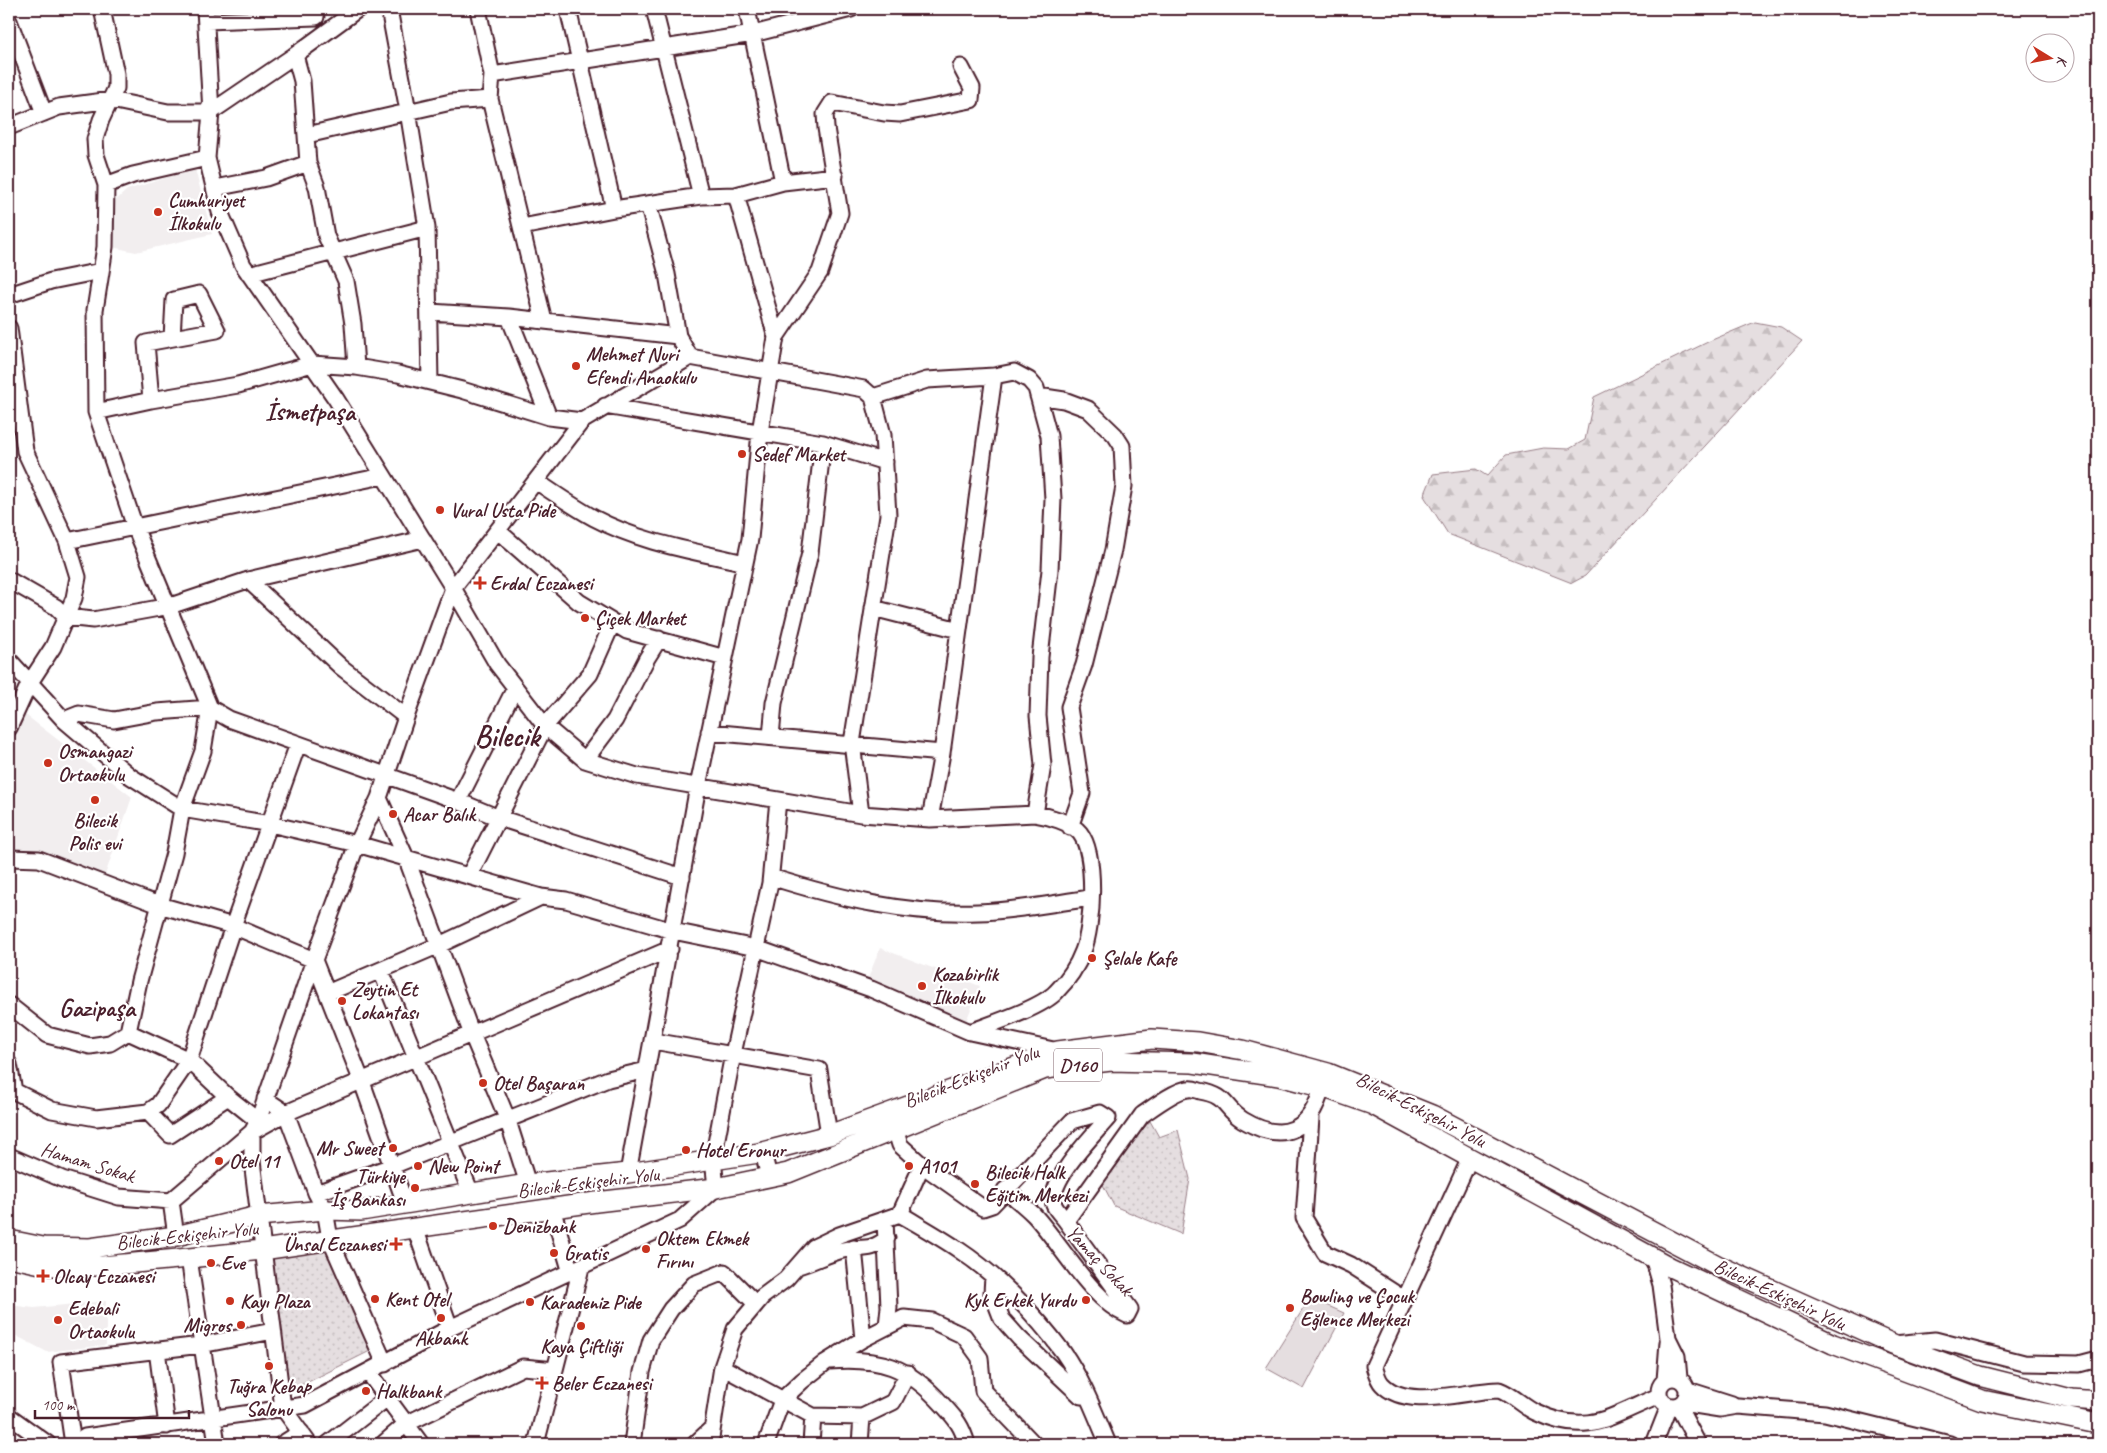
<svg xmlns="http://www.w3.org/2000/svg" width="2107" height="1453" font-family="Caveat,sans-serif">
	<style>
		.built { fill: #f2eeef }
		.green { fill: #e5dee0; stroke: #987e86 }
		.forest { fill: url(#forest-firs); stroke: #987e86 }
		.park { fill: url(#park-dots); stroke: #987e86 }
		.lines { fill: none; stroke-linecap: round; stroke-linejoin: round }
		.minor-casing { stroke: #4a1f2b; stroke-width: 19 }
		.major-casing { stroke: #4a1f2b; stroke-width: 22 }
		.minor { stroke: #fff; stroke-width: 15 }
		.major { stroke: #fff; stroke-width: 19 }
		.poi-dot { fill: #c8321e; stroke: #fff; stroke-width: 2 }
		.labels { text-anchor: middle; stroke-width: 4.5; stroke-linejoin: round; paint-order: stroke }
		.shield { fill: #fff; stroke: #80626b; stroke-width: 1 }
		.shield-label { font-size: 19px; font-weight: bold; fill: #4a1f2b }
		.poi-label { font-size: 20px; font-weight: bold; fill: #4a1f2b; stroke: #fff; text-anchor: start }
		.street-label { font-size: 20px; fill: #4a1f2b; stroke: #fff }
		.district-label { font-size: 25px; font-weight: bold; fill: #4a1f2b; stroke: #fff }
		.town-label { font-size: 30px; font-weight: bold; fill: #4a1f2b; stroke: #fff }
	</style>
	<defs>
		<pattern id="forest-firs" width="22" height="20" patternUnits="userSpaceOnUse" patternTransform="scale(1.25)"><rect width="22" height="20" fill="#e5dee0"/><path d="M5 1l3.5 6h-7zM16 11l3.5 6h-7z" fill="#c6bec0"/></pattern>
		<pattern id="park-dots" width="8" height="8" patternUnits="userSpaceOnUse" patternTransform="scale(1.25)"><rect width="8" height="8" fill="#e5dee0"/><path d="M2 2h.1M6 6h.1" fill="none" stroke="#c6bec0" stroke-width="1.8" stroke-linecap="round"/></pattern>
	</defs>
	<rect width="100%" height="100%" fill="#fff"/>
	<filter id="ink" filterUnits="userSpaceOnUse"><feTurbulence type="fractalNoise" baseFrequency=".02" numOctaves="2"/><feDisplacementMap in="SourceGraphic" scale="10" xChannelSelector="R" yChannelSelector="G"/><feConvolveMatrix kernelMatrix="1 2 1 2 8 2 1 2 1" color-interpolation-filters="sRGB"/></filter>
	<g filter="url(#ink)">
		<!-- built -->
		<path class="built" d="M 195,169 L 212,234 L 136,252 L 107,246 L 113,203 L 127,190 Z
			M 15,712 L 27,716 L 132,797 L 104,878 L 31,854 L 9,851 L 9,729 Z
			M 880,948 L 980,986 L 965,1024 L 865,986 Z
			M 106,1301 L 106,1345 L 47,1352 L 9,1332 L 9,1305 L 34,1308 Z"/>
		<!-- green -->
		<path class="green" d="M 1310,1298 L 1344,1313 L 1304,1389 L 1266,1368 Z"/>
		<!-- forest -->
		<path class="forest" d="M 1755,322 L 1781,327 L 1802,341 L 1585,576 L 1572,583 L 1448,534 L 1424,496 L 1433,474 L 1476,469 L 1487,476 L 1506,455 L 1543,448 L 1569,449 L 1585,440 L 1594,397 L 1712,340 Z"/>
		<!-- park -->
		<path class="park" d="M 1150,1121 L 1159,1137 L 1178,1130 L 1190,1179 L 1181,1234 L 1114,1206 L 1100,1179 Z
			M 329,1249 L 374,1349 L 286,1393 L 265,1256 Z"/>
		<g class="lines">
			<!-- minor casing -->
			<g class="minor-casing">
				<path id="minor" d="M 102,9 L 116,74 L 116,88 L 101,120 L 95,139 L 96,155 L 106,185 L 105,247 L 95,310 L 96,412 L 135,527 L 210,708 L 229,719 L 458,801 L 499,818 L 682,877
					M 205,9 L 211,112 L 207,158 L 220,212 L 243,265 L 336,399 L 453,588 L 497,664 L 545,726 L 585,760 L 637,776 L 861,814 L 930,819 L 1035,814 C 1048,816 1071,822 1080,833 C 1097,855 1093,926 1083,951 C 1077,967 1068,980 1056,992 C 1041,1008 991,1024 970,1032
					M 389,9 L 408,111 L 427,228 L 430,381
					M 478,9 L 492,75 L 490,99 L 544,321
					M 568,9 L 614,209
					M 654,9 L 701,196
					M 747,9 L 783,182
					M 9,21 L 44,113
					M 207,21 L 316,17
					M 295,55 L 302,81 L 308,163 L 317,187 L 326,236 L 346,281 L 353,324 L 356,367
					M 492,75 L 753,34 L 851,9
					M 9,127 L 59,107 L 111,100 L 168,112 L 211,112 L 295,55 L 358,9
					M 307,135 L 451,102 L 490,99
					M 106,185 L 133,175 L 207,158
					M 215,188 L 266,178 L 308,163
					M 648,204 L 667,274 L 678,336 L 690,357 L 864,389 L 873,397 L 883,435 L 888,515 L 852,743 L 861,814
					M 522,227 L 614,209 L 701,196 L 736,195 L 783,182 L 835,176
					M 249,274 L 427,228
					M 9,295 L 51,281 L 101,271
					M 430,312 L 509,317 L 678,336
					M 509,317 L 549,417
					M 9,328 L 25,451 L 67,541 L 78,577 L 74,598 L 53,647 L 29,684 L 9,728
					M 776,337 L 820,272 L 840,213 L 826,128 L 825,114 L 832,103 L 884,113 L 900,114 L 971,100 L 972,88 L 961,67
					M 1038,396 L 1064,400 L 1088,409 L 1115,435 L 1122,446 L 1124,486 L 1113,550 L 1084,665 L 1069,707 L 1082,793 L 1070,827
					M 873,397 L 927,380 L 994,376 L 1014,372 L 1029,380 L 1036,388 L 1049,436 L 1053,499 L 1050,570 L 1040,657 L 1038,716 L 1043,765 L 1035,814
					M 151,400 L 146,343 L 217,330 L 199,294 L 174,300 L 172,338
					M 605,406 L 823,443 L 885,462
					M 96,412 L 151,400 L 238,385 L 312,364 L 356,367 L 398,374 L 462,390 L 549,417 L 582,421
					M 536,481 C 555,494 574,507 594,518 C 641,543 694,551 745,563
					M 498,531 L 579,602 L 627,631 L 725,658
					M 67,541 L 383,476
					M 9,580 L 56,607 L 66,617 L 93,620 L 170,606 L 248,580 L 423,539
					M 248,580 L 341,667 L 406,717
					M 873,608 L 959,630
					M 9,660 L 64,720 L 130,776 L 182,809 L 270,824 L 357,844 L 541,897 L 566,900 L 673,931 L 756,948 L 871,989 L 970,1032 L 1058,1051
					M 709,732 L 942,753
					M 771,737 L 774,703 L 810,553 L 823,443
					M 585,760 L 615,720 L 647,658 L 659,639
					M 379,798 L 407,860 L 471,1032 L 507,1118 L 528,1184
					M 458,801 L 515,688
					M 930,819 L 942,753 L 994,376
					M 9,858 L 39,859 L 159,905 L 233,926 L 314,960 L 362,1082 L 405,1203
					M 469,876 L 545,726 L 590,674 L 613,622
					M 771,877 C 837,898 908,915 978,912 C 1016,911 1054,903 1091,898
					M 381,971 L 471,1193
					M 327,993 L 437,946 L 541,897
					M 9,1005 L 47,1035 L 90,1046 L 110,1043 L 128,1032 L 139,981 L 174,853 L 182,809 L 203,751 L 210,708 L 157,712 L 114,720 L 79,714 L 64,720
					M 128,1032 L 189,1060 L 228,1097 L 258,1121
					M 653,1041 L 819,1070 L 829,1135
					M 9,1064 L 14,1091 L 52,1110 L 96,1118 L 148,1112 L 158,1105 L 189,1060 L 233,926 L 298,744
					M 265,1099 L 286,1113 L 316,1193 L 325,1210 L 330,1239 L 385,1364
					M 148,1112 L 170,1135 L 228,1097
					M 1311,1118 L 1304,1218 L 1325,1253 L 1351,1265 L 1404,1299
					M 763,1152 L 769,1177
					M 9,1156 L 62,1179 L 119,1197 L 171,1201 L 252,1132 L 286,1113 L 670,949
					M 1470,1158 L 1374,1366 C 1376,1372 1378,1380 1382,1384 C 1407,1411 1466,1390 1499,1390 C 1513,1395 1522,1406 1535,1412 C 1588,1437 1610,1416 1659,1396
					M 922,1165 L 983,1208 L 992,1205 L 1072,1121 L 1100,1113 L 1108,1118 C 1092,1137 1048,1180 1054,1205 C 1056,1210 1063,1217 1066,1221 L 1142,1115 C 1152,1108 1176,1090 1188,1089 C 1192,1088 1197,1090 1200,1091 C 1229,1096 1222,1107 1243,1120 C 1283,1144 1311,1131 1322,1087
					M 628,1173 L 698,786 L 750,539 L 760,432 L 776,337 L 736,195
					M 1005,1190 C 1015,1198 1025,1206 1034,1215 C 1061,1244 1091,1300 1127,1315 L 1130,1309 L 1066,1221
					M 316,1193 L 392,1166 L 608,1079 L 647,1070
					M 171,1201 L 176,1236
					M 552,1208 L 571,1273
					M 900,1214 C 920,1226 940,1237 959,1250 C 998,1276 1035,1314 1063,1352 C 1082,1379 1095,1413 1108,1444
					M 885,1220 L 889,1307 L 887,1326
					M 415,1228 L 450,1328
					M 854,1248 L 863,1339
					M 1653,1257 L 1661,1285 L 1668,1338 L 1677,1356 L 1679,1378
					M 189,1258 L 217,1444
					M 798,1266 C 812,1262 825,1255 839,1251 C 859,1245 869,1254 887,1238
					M 993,1276 L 992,1293 L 1002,1319 L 1019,1338 L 1081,1396
					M 1894,1344 L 1935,1340 L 2024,1363 L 2079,1364 L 2098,1359
					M 157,1350 L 167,1426
					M 829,1361 C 880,1357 908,1366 943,1405 C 956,1419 962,1426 967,1444
					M 722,1367 L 813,1416 L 862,1417 L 893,1402 L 908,1373
					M 368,1372 L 421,1444
					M1659 1392a14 14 0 1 1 28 0a14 14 0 1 1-28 0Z
					M 1665,1380 L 1668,1342
					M 1688,1390 L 1732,1404
					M 1682,1403 L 1720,1409 L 1738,1406 L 1825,1413 L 1950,1444
					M 1678,1406 L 1698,1444
					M 9,1416 L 48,1444
					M 73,1444 L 61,1362 L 201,1345 L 273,1331
					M 74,1444 L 85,1437 L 305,1405 L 450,1328 L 680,1220 L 716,1188 L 713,1159 L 733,1054 L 770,883 L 778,800
					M 282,1444 L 301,1432
					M 309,1444 L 283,1408 L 252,1161 L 252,1132 L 258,1121 L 314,960 L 357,844 L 379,798 L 406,717 L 453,588 L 582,421 L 690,357
					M 328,1444 L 387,1398
					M 383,1444 L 406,1424 L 523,1367 L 555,1370
					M 536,1444 L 581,1268
					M 632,1444 L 642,1372 L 651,1340 L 671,1309 L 694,1284 L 724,1272 L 756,1304
					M 695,1444 L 710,1430
					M 710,1444 L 722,1367 L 735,1329 L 762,1297 L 786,1279 L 814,1247 L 839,1235 L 900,1214 L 922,1165 L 900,1145 L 895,1129
					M 766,1444 L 782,1400 L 802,1381 L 826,1362 L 863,1339 L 904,1318 L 932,1321 L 964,1336 L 980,1358 L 983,1391 L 1034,1444
					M 811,1444 L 813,1416
					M 860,1444 L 862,1417
					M 1654,1444 L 1669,1406"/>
			</g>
			<!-- major casing -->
			<g class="major-casing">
				<path id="major" d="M 9,1240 L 43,1247 L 90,1248 L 176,1236 L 258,1216 L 325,1210 L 361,1211 L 528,1184 L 628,1173 L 759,1153 L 829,1135 L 1058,1051 L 1152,1039 L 1198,1042 L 1243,1050 L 1328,1073 L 1432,1115 L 1717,1265 L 1893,1344 L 1980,1376 L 2071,1399 L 2098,1401
					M 9,1257 L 50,1266 L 102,1266 L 189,1258 L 262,1250 L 596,1202 L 716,1188 L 788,1173 L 1045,1069 L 1111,1061 L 1193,1063 L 1279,1076 L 1325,1088 L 1373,1105 L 1670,1267 L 1833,1344 L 1982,1400 L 2098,1424"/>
			</g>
			<!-- minor -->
			<use href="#minor" class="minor"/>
			<!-- major -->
			<use href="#major" class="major"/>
		</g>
	</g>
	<!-- markers -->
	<g class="poi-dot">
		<circle cx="158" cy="212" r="5"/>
		<circle cx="576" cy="366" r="5"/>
		<circle cx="742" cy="454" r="5"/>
		<circle cx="440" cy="510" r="5"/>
		<path d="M477.5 575.5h5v5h5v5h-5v5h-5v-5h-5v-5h5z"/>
		<circle cx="585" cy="618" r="5"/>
		<circle cx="48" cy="763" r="5"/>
		<circle cx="95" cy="800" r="5"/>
		<circle cx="393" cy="814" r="5"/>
		<circle cx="1092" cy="958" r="5"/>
		<circle cx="922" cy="986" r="5"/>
		<circle cx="342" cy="1001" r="5"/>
		<circle cx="483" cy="1083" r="5"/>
		<circle cx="393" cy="1148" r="5"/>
		<circle cx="686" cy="1150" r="5"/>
		<circle cx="219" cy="1161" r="5"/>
		<circle cx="418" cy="1166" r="5"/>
		<circle cx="909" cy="1166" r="5"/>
		<circle cx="975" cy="1184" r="5"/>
		<circle cx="415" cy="1188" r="5"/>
		<circle cx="493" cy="1226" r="5"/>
		<path d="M393.5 1236.5h5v5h5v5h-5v5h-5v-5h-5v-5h5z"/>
		<circle cx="646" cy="1249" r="5"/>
		<circle cx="554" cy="1253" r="5"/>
		<circle cx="211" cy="1263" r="5"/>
		<path d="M40.5 1268.5h5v5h5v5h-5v5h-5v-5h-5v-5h5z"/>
		<circle cx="375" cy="1299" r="5"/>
		<circle cx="1086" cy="1300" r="5"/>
		<circle cx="230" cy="1301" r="5"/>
		<circle cx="530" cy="1302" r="5"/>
		<circle cx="1290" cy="1308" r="5"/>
		<circle cx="441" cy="1318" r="5"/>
		<circle cx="58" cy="1320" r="5"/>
		<circle cx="241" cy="1325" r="5"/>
		<circle cx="581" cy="1326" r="5"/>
		<circle cx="269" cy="1366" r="5"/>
		<path d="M539.5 1375.5h5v5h5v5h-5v5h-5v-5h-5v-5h5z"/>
		<circle cx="366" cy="1391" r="5"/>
	</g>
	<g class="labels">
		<!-- shield labels -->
		<rect class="shield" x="1054" y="1048.5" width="48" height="33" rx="4"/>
		<g class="shield-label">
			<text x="1078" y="1072">D160</text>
		</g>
		<!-- poi labels -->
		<g class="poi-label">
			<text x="168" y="207">Cumhuriyet<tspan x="168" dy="23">İlkokulu</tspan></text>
			<text x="586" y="361">Mehmet Nuri<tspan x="586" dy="23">Efendi Anaokulu</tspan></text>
			<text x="752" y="461">Sedef Market</text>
			<text x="450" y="517">Vural Usta Pide</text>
			<text x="490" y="590">Erdal Eczanesi</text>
			<text x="595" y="625">Çiçek Market</text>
			<text x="58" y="758">Osmangazi<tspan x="58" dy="23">Ortaokulu</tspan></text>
			<text x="403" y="821">Acar Balık</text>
			<text x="95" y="827" text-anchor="middle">Bilecik<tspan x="95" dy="23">Polis evi</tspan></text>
			<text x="1102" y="965">Şelale Kafe</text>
			<text x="932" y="981">Kozabirlik<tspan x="932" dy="23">İlkokulu</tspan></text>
			<text x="352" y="996">Zeytin Et<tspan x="352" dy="23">Lokantası</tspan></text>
			<text x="493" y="1090">Otel Başaran</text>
			<text x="383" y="1155" text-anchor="end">Mr Sweet</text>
			<text x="696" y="1157">Hotel Eronur</text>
			<text x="229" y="1168">Otel 11</text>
			<text x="428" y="1173">New Point</text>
			<text x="919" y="1173">A101</text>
			<text x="985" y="1179">Bilecik Halk<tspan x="985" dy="23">Eğitim Merkezi</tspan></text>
			<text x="405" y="1183" text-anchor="end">Türkiye<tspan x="405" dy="23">İş Bankası</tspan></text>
			<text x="503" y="1233">Denizbank</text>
			<text x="656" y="1245">Oktem Ekmek<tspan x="656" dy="23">Fırını</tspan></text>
			<text x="386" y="1251" text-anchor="end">Ünsal Eczanesi</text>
			<text x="564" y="1260">Gratis</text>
			<text x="221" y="1270">Eve</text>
			<text x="53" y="1283">Olcay Eczanesi</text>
			<text x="1300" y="1303">Bowling ve Çocuk<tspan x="1300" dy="23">Eğlence Merkezi</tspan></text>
			<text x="385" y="1306">Kent Otel</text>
			<text x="1076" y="1307" text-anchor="end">Kyk Erkek Yurdu</text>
			<text x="240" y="1308">Kayı Plaza</text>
			<text x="540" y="1309">Karadeniz Pide</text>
			<text x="68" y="1315">Edebali<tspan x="68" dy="23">Ortaokulu</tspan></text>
			<text x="231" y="1332" text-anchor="end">Migros</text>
			<text x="441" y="1345" text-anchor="middle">Akbank</text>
			<text x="581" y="1353" text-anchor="middle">Kaya Çiftliği</text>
			<text x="552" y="1390">Beler Eczanesi</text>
			<text x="269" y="1393" text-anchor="middle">Tuğra Kebap<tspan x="269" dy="23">Salonu</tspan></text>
			<text x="376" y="1398">Halkbank</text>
		</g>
		<!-- street labels -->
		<g class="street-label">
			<text transform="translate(971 1076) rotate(-21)" y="7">Bilecik-Eskişehir Yolu</text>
			<text transform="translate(1421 1109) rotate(27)" y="7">Bilecik-Eskişehir Yolu</text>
			<text transform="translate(88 1162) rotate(17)" y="7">Hamam Sokak</text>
			<text transform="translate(588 1182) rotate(-7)" y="7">Bilecik-Eskişehir Yolu</text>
			<text transform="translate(187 1235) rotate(-6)" y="7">Bilecik-Eskişehir Yolu</text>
			<text transform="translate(1100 1260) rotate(47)" y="7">Yamaç Sokak</text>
			<text transform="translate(1780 1294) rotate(25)" y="7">Bilecik-Eskişehir Yolu</text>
		</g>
		<!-- district labels -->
		<g class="district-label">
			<text x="310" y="420">İsmetpaşa</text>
			<text x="97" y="1016">Gazipaşa</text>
		</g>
		<!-- town labels -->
		<g class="town-label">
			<text x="507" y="746">Bilecik</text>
		</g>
	</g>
	<!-- margin -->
	<rect width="2107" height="1453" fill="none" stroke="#fff" stroke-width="30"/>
	<rect x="15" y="15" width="2077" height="1423" fill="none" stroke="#4a1f2b" stroke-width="2" filter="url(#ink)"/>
	<!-- north arrow -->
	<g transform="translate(2050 58) rotate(100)"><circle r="24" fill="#ffffff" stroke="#b7a5aa"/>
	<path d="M0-4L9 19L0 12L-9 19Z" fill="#c8321e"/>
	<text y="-8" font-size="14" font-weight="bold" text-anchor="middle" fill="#4a1f2b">K</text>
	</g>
	<!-- scale -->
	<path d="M35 1410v8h154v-8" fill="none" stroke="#4a1f2b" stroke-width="2.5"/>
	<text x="42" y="1410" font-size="15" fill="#4a1f2b" stroke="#ffffff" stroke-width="4" paint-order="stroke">100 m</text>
</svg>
